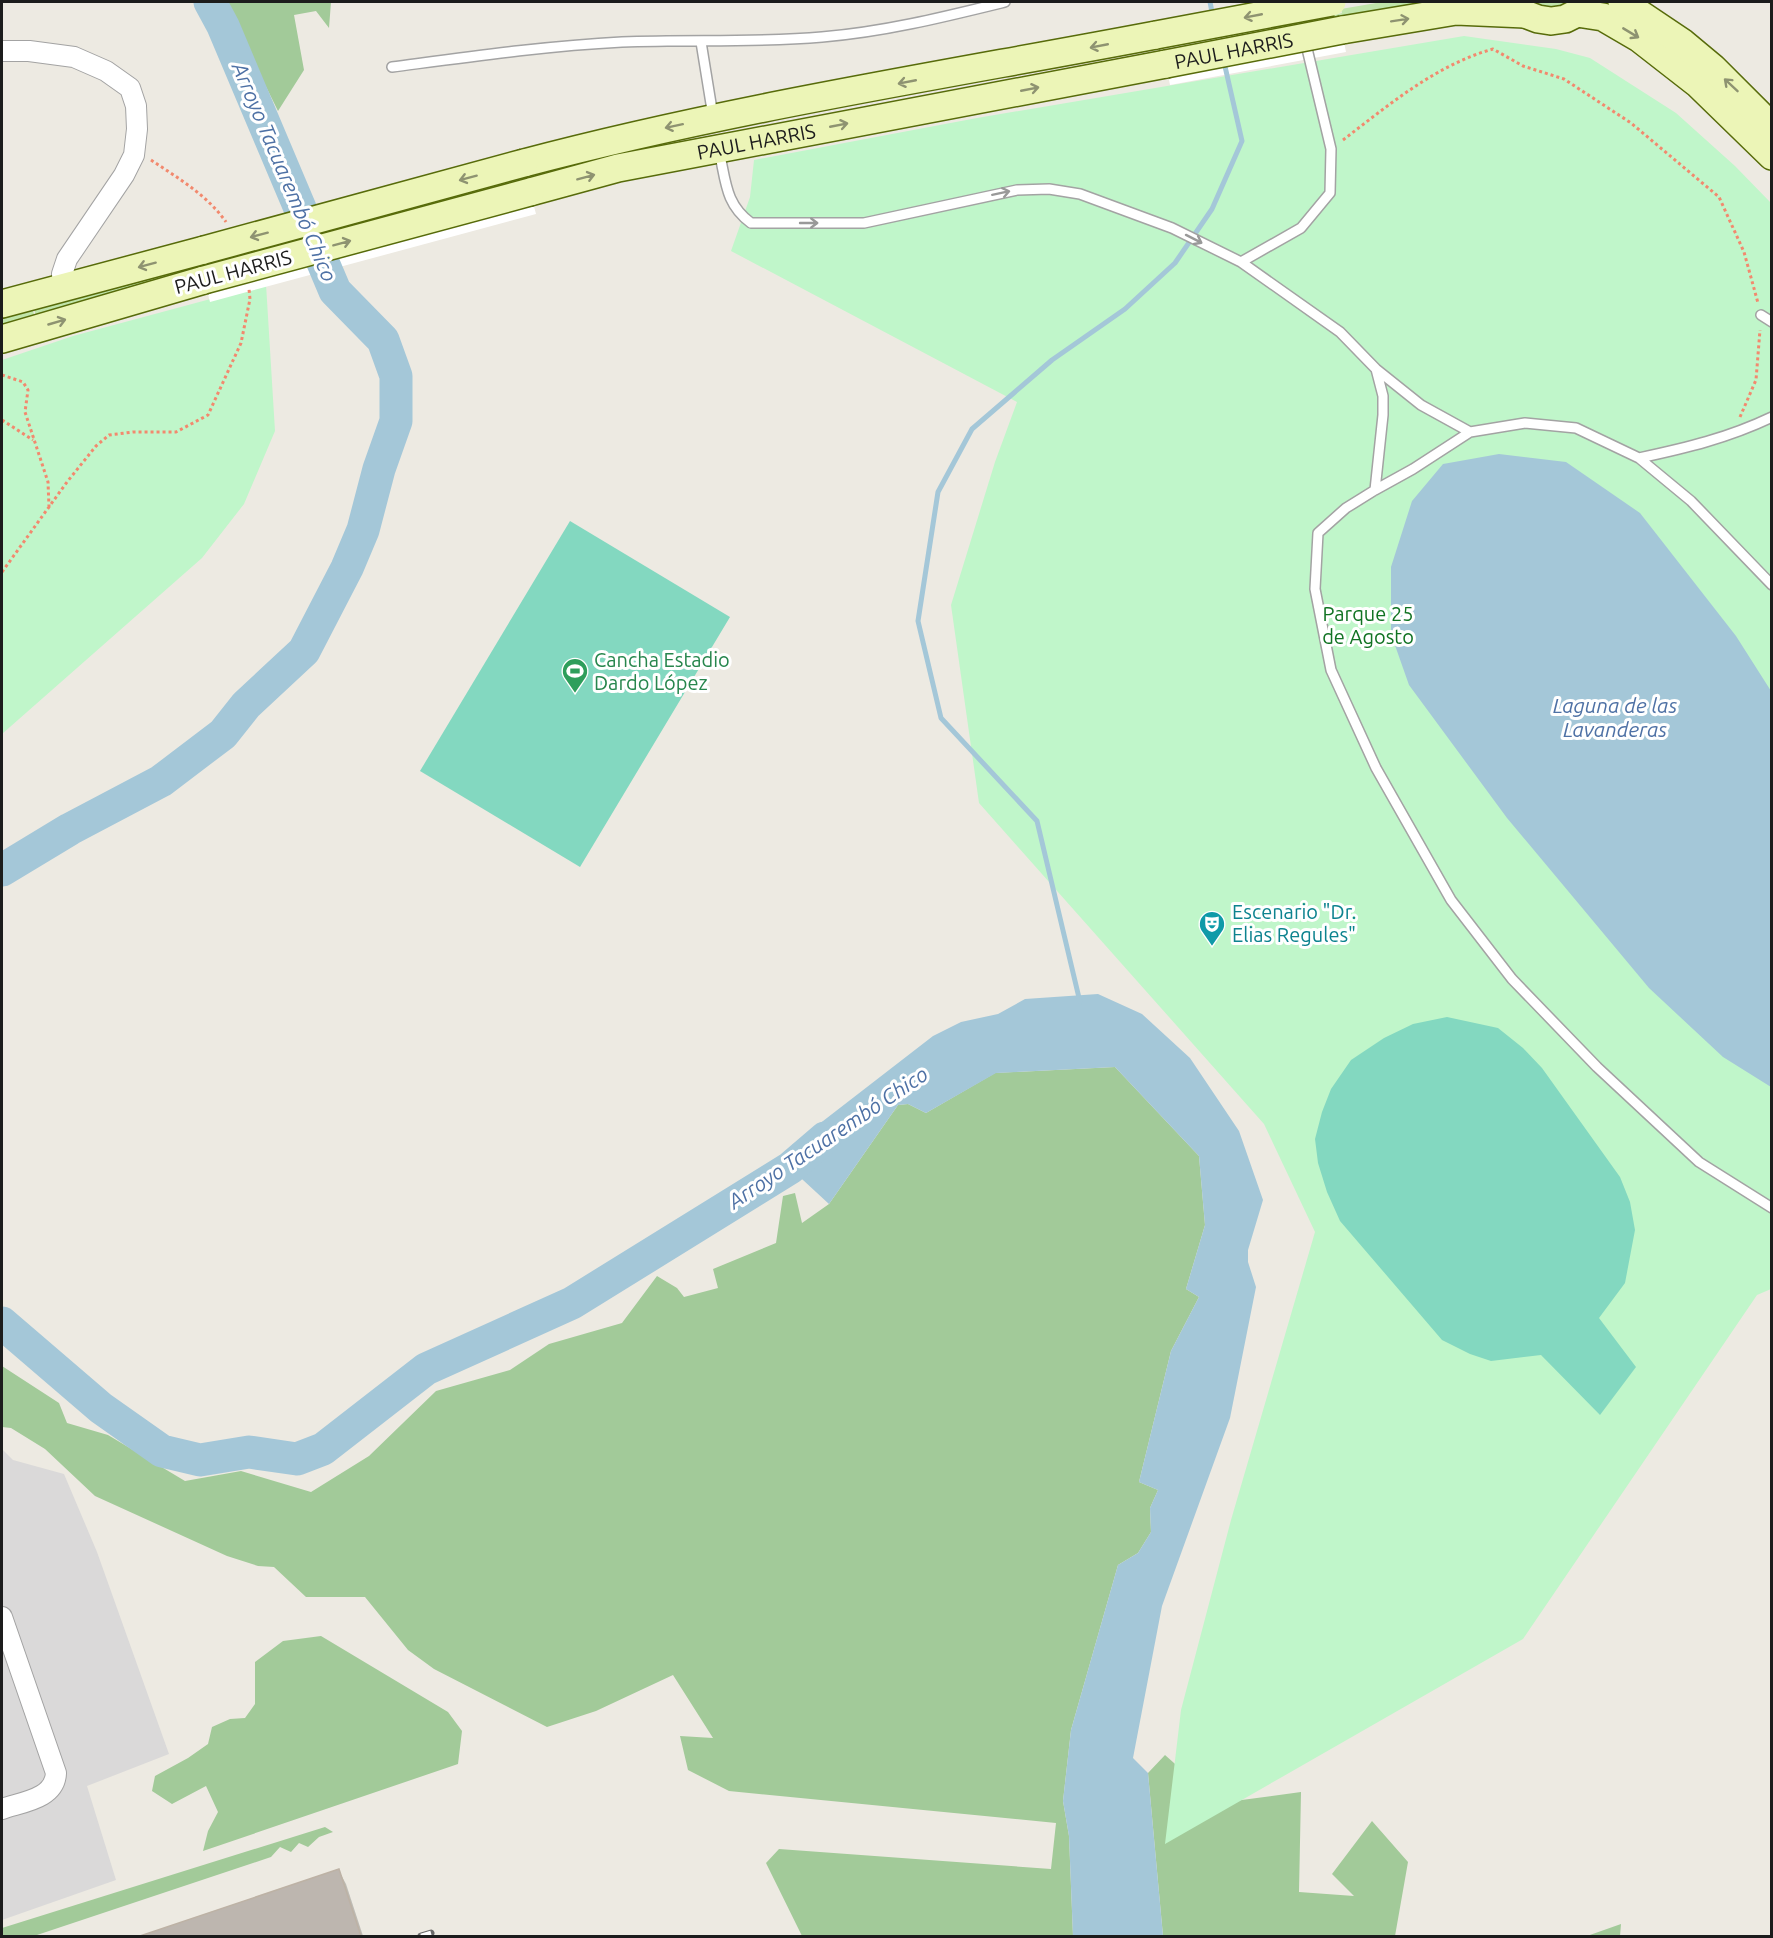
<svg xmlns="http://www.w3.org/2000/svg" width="1773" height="1938" font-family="Ubuntu,sans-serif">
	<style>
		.residential { fill: #dad9d9 }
		.grass { fill: #c1e5aa }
		.forest { fill: #a2ca99 }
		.park { fill: #c0f6ca }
		.pitch { fill: #83d8c0 }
		.water { fill: #a4c7d8 }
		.pier { fill: #fff }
		.shadow { fill: #0003 }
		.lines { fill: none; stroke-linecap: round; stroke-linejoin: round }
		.stream { stroke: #a4c7d8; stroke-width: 5 }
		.river { stroke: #a4c7d8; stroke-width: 33 }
		.building { fill: #bdb6af; stroke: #bdb2a5; stroke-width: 1.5 }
		.service-casing { stroke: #a3a3a3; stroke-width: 12 }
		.minor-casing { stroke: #a3a3a3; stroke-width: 22 }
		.secondary-casing { stroke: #576b0a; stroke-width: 30 }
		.path { stroke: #f2896e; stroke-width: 3; stroke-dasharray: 3 3; stroke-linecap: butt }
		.service { stroke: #fff; stroke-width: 9 }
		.minor { stroke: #fff; stroke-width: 20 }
		.secondary { stroke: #ecf5b7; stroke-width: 27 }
		.rail-casing { stroke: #6a6a6a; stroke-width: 7 }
		.rail { stroke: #fff; stroke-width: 4.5; stroke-dasharray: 14; stroke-linecap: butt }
		.secondary-bridge-casing { stroke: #576b0a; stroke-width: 30; stroke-linecap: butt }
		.secondary-bridge { stroke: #ecf5b7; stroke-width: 27 }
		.oneway { stroke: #8e9371 }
		.oneway2 { stroke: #999 }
		.labels { text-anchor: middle; stroke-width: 6; stroke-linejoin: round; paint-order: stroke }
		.street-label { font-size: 20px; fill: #1c1c1c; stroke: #fff }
		.park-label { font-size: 20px; fill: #117323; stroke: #fff }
		.leisure-label { font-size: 20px; fill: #27864d; stroke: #fff; text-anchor: start }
		.culture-label { font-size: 20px; fill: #0d838f; stroke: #fff; text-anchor: start }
		.water-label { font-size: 21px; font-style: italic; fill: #4e71a5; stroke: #fff }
	</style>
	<rect width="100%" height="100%" fill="#edeae2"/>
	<!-- residential -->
	<path class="residential" d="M 2,1449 L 13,1460 L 64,1474 L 97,1552 L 169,1754 L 87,1786 L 116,1880 L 2,1920 Z"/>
	<!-- grass -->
	<path class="grass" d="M 1382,2 L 1506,2 L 1340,19 L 1340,16 L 1330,18 L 1330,16 L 1342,13 L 1341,9 Z
		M 1529,2 L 1571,2 C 1554,10 1546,8 1529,2 Z
		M 198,265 L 199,271 L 36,316 L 33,305 Z
		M 31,305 L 35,317 L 2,326 L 2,312 Z"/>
	<!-- forest -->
	<path class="forest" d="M 224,2 L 331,2 L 329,28 L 316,11 L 294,15 L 304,70 L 278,111 Z
		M 1115,1067 L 1199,1156 L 1205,1225 L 1186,1289 L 1199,1297 L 1171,1351 L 1139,1482 L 1158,1490 L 1150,1508 L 1151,1532 L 1138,1553 L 1118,1565 L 1071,1730 L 1063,1801 L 1069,1836 L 1073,1936 L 802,1936 L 766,1863 L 779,1849 L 1051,1869 L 1056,1823 L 729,1791 L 688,1770 L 680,1736 L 713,1738 L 673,1675 L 596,1711 L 547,1727 L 434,1669 L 408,1650 L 365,1597 L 306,1597 L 274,1567 L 258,1566 L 227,1556 L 95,1496 L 45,1449 L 11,1428 L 2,1427 L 2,1366 L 59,1403 L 67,1423 L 108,1435 L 185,1481 L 241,1471 L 311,1492 L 369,1456 L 436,1391 L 510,1370 L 549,1344 L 622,1323 L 657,1276 L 677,1288 L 684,1297 L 718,1288 L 713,1269 L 776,1243 L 783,1196 L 795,1193 L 802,1223 L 829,1204 L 898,1105 L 908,1104 L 926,1113 L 995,1073 Z
		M 321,1636 L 448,1712 L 462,1731 L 458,1764 L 203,1851 L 208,1831 L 218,1812 L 206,1786 L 172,1804 L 152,1791 L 155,1776 L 188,1758 L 208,1744 L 212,1727 L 230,1719 L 245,1718 L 255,1704 L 255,1662 L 283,1641 Z
		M 1165,1755 L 1219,1803 L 1301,1792 L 1299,1892 L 1354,1896 L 1332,1874 L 1372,1821 L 1408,1862 L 1395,1936 L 1163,1936 L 1148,1773 Z
		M 325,1827 L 333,1832 L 319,1837 L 308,1847 L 299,1843 L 291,1852 L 280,1847 L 271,1857 L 34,1936 L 2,1936 L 2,1928 Z
		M 1621,1924 L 1620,1936 L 1587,1936 Z"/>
	<!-- park -->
	<path class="park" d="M 1464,36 L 1556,49 L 1590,58 L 1676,113 L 1735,166 L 1771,203 L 1771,1289 L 1757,1295 L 1523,1639 L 1165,1844 L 1181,1710 L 1231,1520 L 1315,1232 L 1264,1124 L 979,803 L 951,605 L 995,462 L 1017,402 L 731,251 L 750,197 L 754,160 L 977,118 Z
		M 266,284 L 275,431 L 244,504 L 202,558 L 2,734 L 2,360 L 73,336 Z"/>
	<!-- pitch -->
	<path class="pitch" d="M 570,521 L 730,617 L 580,867 L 420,771 Z
		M 1447,1017 L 1498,1028 L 1523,1048 L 1542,1068 L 1620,1177 L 1630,1202 L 1635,1230 L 1625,1283 L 1599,1318 L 1636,1367 L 1600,1415 L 1541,1355 L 1491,1361 L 1470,1354 L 1442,1340 L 1340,1221 L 1327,1192 L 1318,1163 L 1315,1139 L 1322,1112 L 1331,1089 L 1351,1060 L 1384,1038 L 1413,1024 Z"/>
	<!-- water -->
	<path class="water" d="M 1499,454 L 1566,462 L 1640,513 L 1736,636 L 1771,691 L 1771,1087 L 1723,1057 L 1649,988 L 1507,818 L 1409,685 L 1391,634 L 1391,567 L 1412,501 L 1443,464 Z
		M 1098,994 L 1142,1014 L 1190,1058 L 1239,1131 L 1263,1200 L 1248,1250 L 1248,1262 L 1256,1287 L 1230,1418 L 1162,1606 L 1133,1758 L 1148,1773 L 1163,1936 L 1073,1936 L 1069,1836 L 1063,1801 L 1071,1730 L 1118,1565 L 1138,1553 L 1151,1532 L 1150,1508 L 1158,1490 L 1139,1482 L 1171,1351 L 1199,1297 L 1186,1289 L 1205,1225 L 1199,1156 L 1115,1067 L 996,1073 L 926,1113 L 908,1104 L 898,1105 L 829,1204 L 790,1168 L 792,1145 L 933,1036 L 961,1022 L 998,1014 L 1025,999 Z"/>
	<!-- pier -->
	<path class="pier" d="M 1339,17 L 1346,52 L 1170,85 L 1163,50 Z
		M 527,180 L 536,214 L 210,302 L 201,268 Z"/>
	<!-- shadow -->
	<path class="shadow" d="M 339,1871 L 346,1884 L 363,1936 L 145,1936 Z"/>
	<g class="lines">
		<!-- stream -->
		<path class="stream" d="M 1210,2 L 1213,17
			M 1080,1002 L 1037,821 L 941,718 L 918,621 L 938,492 L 972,429 L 1052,360 L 1125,309 L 1175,263 L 1212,209 L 1242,141 L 1224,62"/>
		<!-- river -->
		<path class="river" d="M 2,870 L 70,829 L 161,781 L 223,734 L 246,705 L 304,651 L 347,568 L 363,530 L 379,469 L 396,421 L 396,376 L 383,340 L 335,291 L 223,26 L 210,2
			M 2,1323 L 101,1408 L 162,1451 L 200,1460 L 249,1452 L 297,1459 L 323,1449 L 426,1369 L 572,1303 L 790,1168 L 825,1138"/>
	</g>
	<!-- building -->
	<path class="building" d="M 339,1869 L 361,1936 L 140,1936 Z"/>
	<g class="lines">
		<!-- service casing -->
		<g class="service-casing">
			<path id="service" d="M 701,42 L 713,116
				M 392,67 C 468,57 545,46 622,42 C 689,39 755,43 822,37 C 884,32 944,17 1005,2
				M 719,151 C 726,181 725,204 751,223 L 864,223 L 1017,190 L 1049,189 L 1080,194 L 1172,228 L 1241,262 L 1340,332 L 1376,369 L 1421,405 L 1470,432
				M 1241,262 L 1301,228 L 1330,193 L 1331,149 L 1298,11
				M 1761,315 L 1772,322
				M 1639,458 C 1686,448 1728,438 1772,417
				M 1375,490 L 1383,415 L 1383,396 L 1376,369
				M 1772,585 L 1691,501 L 1639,458 L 1576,428 L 1525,423 L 1470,432 L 1413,469 L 1375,490 L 1346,508 L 1318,533 L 1315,589 L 1331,670 L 1376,768 L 1451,900 L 1512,979 L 1597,1067 L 1699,1162 L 1772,1208"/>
		</g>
		<!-- minor casing -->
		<g class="minor-casing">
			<path id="minor" d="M 2,51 L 29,51 L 74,57 L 106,71 L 130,88 L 136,106 L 137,129 L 134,155 L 124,175 L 67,259 L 62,274 L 63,288
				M 2,1617 L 56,1773 C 55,1799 22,1802 2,1809"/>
		</g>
		<!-- secondary casing -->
		<g class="secondary-casing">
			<g id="secondary">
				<path d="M 1514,2 L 1525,14 L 1538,19 L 1551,21 L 1565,19 L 1577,13 L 1603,17 L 1639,38 L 1698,84 L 1772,156"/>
				<path d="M 1622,2 L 1683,43 L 1713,68 L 1772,127"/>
				<path d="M 1342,30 L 1456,11 L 1525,14"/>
				<path d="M 524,163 C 732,108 945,75 1156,35"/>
				<path id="s1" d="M 530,192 L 618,168 L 1166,64"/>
				<path d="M 2,304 L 204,250"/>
				<path d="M 2,339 L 204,280"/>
			</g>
		</g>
		<!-- path -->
		<path class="path" d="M 1343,140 C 1390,104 1436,65 1493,49 L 1523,66 L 1564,79 L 1631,123 L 1719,197 L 1744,252 L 1758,303
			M 151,160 C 178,178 207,195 226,222
			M 2,375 L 23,382 L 28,390 L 25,412 L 48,482 L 49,507
			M 1740,417 L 1756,380 L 1760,330
			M 2,420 L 33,440
			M 2,572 L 67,482 L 96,446 L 109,435 L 133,432 L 176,432 L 208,415 L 241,343 L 250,299 L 249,289"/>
		<!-- service -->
		<use href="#service" class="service"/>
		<!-- minor -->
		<use href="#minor" class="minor"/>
		<!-- secondary -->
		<use href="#secondary" class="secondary"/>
		<!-- rail casing -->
		<g class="rail-casing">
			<path id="rail" d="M 421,1936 L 431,1933"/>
		</g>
		<!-- rail -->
		<use href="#rail" class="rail"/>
		<!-- secondary-bridge casing -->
		<g class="secondary-bridge-casing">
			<g id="secondary-bridge">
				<path d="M 1156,35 L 1332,2"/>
				<path id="s2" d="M 1166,64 L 1342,30"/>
				<path d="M 204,250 L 524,163"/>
				<path d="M 204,280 L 530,192"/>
			</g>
		</g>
		<!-- secondary-bridge -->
		<use href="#secondary-bridge" class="secondary-bridge"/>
	</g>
	<!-- one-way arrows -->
	<defs><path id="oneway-shaft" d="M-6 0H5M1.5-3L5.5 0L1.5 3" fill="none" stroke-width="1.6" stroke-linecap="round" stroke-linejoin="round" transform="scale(1.5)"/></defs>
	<g class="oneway">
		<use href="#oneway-shaft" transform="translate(1253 16) rotate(169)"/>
		<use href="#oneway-shaft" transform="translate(1400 20) rotate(-9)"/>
		<use href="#oneway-shaft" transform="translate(1631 33) rotate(31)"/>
		<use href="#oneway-shaft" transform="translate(1099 46) rotate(169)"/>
		<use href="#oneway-shaft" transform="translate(907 82) rotate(169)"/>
		<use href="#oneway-shaft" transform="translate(1731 85) rotate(-137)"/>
		<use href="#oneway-shaft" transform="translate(1030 89) rotate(-11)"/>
		<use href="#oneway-shaft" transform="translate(839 125) rotate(-11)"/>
		<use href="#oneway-shaft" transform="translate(674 126) rotate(168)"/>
		<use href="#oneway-shaft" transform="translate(586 177) rotate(-15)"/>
		<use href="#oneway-shaft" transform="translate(468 178) rotate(165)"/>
		<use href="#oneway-shaft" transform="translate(259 235) rotate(165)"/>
		<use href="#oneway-shaft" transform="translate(342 243) rotate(-15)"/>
		<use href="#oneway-shaft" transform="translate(147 265) rotate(165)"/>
		<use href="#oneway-shaft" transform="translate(57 322) rotate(-16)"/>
	</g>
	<g class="oneway2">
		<use href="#oneway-shaft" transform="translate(1001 193) rotate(-12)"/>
		<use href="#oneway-shaft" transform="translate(809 223)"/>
		<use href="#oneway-shaft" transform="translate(1194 239) rotate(27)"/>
	</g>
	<!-- icons -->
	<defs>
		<g id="stadium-pin" transform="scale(1.35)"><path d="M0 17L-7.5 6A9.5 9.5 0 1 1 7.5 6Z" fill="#2e9e5b" stroke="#fff"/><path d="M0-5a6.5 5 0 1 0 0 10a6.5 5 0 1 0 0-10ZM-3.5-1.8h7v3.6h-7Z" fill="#fff"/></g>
		<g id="theatre-pin" transform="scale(1.35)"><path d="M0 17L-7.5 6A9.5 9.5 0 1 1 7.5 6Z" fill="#0f9aa8" stroke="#fff"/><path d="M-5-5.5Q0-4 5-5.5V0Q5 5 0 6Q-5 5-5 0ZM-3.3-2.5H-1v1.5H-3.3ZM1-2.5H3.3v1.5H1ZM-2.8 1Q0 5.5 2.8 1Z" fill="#fff"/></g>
	</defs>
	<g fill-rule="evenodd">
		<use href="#stadium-pin" x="575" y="671"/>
		<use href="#theatre-pin" x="1212" y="924"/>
	</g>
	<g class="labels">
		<!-- street labels -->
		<g class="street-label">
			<text dy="7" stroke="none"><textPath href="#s2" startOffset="69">PAUL HARRIS</textPath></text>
			<text dy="7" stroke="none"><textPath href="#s1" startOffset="232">PAUL HARRIS</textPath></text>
			<text transform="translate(233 272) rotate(-15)" y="7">PAUL HARRIS</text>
		</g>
		<!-- park labels -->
		<g class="park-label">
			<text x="1368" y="621">Parque 25<tspan x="1368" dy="23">de Agosto</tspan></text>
		</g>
		<!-- leisure labels -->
		<g class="leisure-label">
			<text x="594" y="667">Cancha Estadio<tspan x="594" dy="23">Dardo López</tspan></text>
		</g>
		<!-- culture labels -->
		<g class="culture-label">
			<text x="1232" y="919">Escenario "Dr.<tspan x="1232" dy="23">Elias Regules"</tspan></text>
		</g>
		<!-- water labels -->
		<g class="water-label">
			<text transform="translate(284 172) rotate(67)" y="7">Arroyo Tacuarembó Chico</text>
			<text x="1615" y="713">Laguna de las<tspan x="1615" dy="24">Lavanderas</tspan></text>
			<text transform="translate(828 1138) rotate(-34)" y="7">Arroyo Tacuarembó Chico</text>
		</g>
	</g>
	<!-- border -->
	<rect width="1773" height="1938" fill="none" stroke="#1c1c1c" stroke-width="6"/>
</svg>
